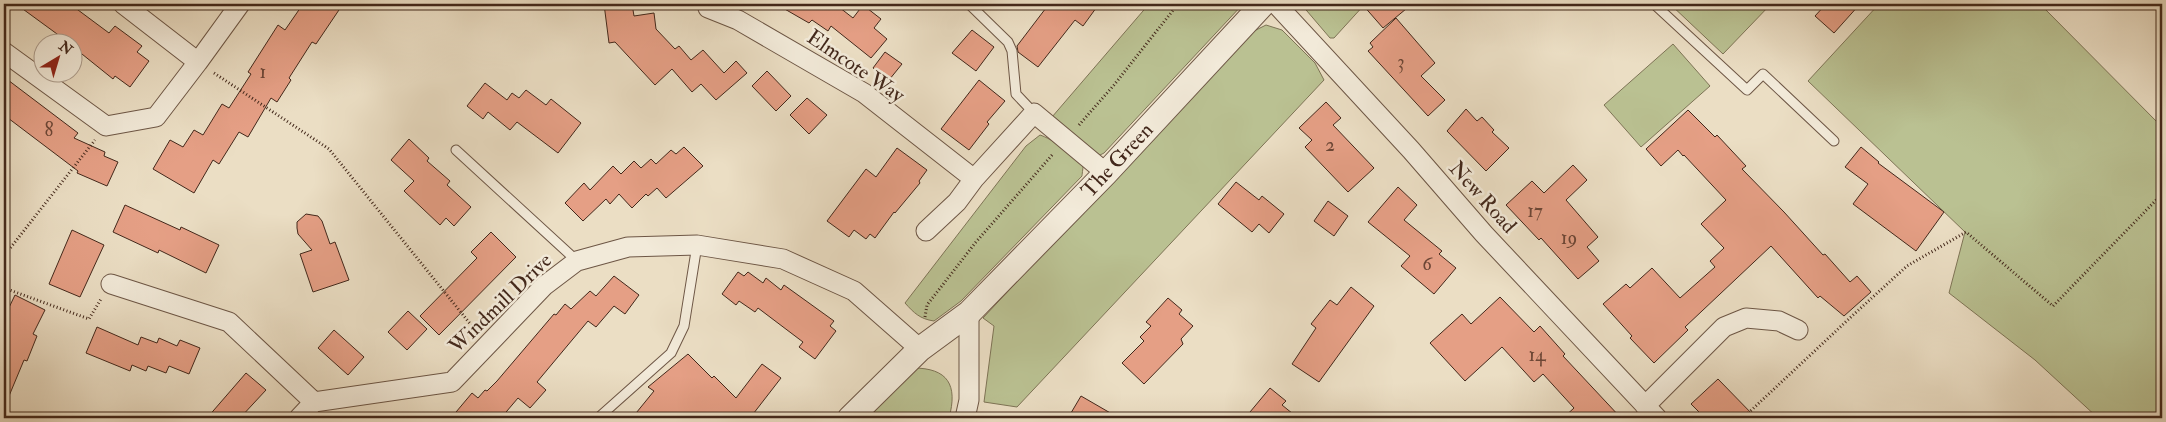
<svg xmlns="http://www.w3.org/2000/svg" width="2166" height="422" font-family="'IM FELL Double Pica',serif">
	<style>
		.green { fill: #bac192; stroke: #7e7456 }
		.building { fill: #e59f85; stroke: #43281b }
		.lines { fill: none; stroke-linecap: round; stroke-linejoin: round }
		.service-casing { stroke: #6d5645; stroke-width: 11 }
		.minor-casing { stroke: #6d5645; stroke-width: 21 }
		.tertiary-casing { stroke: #6d5645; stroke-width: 26 }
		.path { stroke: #43281b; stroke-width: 3; stroke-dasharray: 1 2.5; stroke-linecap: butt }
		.service { stroke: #f2ead9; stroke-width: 9 }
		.minor { stroke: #f2ead9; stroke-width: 19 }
		.tertiary { stroke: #f2ead9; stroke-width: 24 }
		.labels { text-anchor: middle; stroke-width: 5; stroke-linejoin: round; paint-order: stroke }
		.number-label { font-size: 19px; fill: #6c4636 }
		.street-label { font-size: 21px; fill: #43281b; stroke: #f2ead9 }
	</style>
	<rect width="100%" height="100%" fill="#ebdec4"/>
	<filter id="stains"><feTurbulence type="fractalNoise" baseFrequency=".004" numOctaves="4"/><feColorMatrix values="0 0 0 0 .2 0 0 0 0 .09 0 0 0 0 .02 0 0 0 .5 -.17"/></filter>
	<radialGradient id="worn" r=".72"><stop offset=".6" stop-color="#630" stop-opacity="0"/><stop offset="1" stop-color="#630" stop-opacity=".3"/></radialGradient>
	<!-- green -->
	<path class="green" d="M 1149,4 L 1243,4 L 1104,153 L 1098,156 L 1052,117 Z
		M 1301,4 L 1365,4 L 1334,38 L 1330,38 Z
		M 1670,4 L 1771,4 L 1723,54 Z
		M 1879,4 L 2040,4 L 2162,127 L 2162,418 L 2098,418 L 2035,360 L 1949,293 L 1965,232 L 1808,81 Z
		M 1266,25 L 1282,30 L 1315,63 L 1324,80 L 1017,407 L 984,402 L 994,326 L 983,318 L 1248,34 Z
		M 1673,44 L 1710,86 L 1641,147 L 1604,105 Z
		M 1040,135 C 1050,138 1079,156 1083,167 C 1083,168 1082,175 1082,176 L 961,301 L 934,321 C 920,319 914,313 905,303 L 1026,146 Z
		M 913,368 C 948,368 958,385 949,418 L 864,418 Z"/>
	<!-- building -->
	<path class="building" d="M 16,4 L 70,4 L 109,33 L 115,26 L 142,46 L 137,52 L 149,61 L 130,87 L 115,76 L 113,79 L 72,46 L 72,42 L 68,42 Z
		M 303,4 L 343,4 L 316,44 L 312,42 L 289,78 L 291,80 L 277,102 L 271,98 L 248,137 L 239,132 L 219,164 L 213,160 L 194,193 L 153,169 L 170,140 L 183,147 L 194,130 L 203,135 L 222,104 L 229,108 L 251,74 L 248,72 L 278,25 L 285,30 Z
		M 604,4 L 632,4 L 634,16 L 654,13 L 656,29 L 675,49 L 679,46 L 691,60 L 703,50 L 724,73 L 736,61 L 747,73 L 716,100 L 701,84 L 692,92 L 672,69 L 655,85 L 615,42 L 609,43 Z
		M 776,4 L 835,4 L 853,18 L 863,5 L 881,19 L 874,28 L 887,39 L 871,58 L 831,26 L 828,31 L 812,20 L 809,23 Z
		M 1049,4 L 1099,4 L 1083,26 L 1075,20 L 1038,67 L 1018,52 L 1017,46 Z
		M 1362,4 L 1412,4 L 1383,28 Z
		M 1826,4 L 1860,4 L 1834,33 L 1815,16 Z
		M 1396,18 L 1435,63 L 1421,76 L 1445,100 L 1428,116 L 1368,51 L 1373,47 L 1370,43 Z
		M 972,30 L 994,47 L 976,71 L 952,53 Z
		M 885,52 L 902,64 L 889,80 L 873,68 Z
		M 767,71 L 791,96 L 776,111 L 752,86 Z
		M 4,77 L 78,133 L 74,138 L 105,152 L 104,156 L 118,162 L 107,186 L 77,173 L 78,171 L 4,115 Z
		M 979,80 L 1005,101 L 987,122 L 989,124 L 969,150 L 941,129 Z
		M 485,83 L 507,100 L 512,93 L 519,98 L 526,90 L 546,105 L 551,99 L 581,123 L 558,153 L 517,122 L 510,130 L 488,112 L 483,119 L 467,106 Z
		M 807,98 L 827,115 L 809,134 L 790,115 Z
		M 1326,102 L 1341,118 L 1333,125 L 1374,168 L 1348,192 L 1305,147 L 1312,140 L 1299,128 Z
		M 1466,109 L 1477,121 L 1482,117 L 1494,130 L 1492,132 L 1509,148 L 1486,171 L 1447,131 Z
		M 1688,110 L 1715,137 L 1717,135 L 1746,166 L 1742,169 L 1784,212 L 1823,255 L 1825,254 L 1850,282 L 1857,276 L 1871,292 L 1844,316 L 1820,296 L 1818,298 L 1771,246 L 1685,327 L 1688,330 L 1654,363 L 1630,338 L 1632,336 L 1603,304 L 1626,284 L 1630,288 L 1652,268 L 1680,298 L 1715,267 L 1710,261 L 1724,248 L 1701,224 L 1726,200 L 1684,155 L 1683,156 L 1678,150 L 1661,166 L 1646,149 Z
		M 409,139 L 429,158 L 427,161 L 450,181 L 447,185 L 471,207 L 454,226 L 446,218 L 440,225 L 404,191 L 414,181 L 391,160 Z
		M 684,147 L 703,166 L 666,198 L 657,188 L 648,196 L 646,194 L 632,208 L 619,194 L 610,204 L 606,199 L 583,221 L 565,203 L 584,183 L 590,190 L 613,166 L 621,174 L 634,161 L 641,168 L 651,159 L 656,164 L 671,150 L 676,154 Z
		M 1861,147 L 1879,162 L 1878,163 L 1944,212 L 1916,251 L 1853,204 L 1868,184 L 1845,167 Z
		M 897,148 L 927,170 L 919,181 L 920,183 L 895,213 L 894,212 L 875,238 L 870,234 L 866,239 L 854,230 L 849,237 L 827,221 L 866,169 L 876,177 Z
		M 1573,165 L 1587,180 L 1566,200 L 1598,237 L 1587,247 L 1599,261 L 1578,279 L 1541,238 L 1539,240 L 1506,205 L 1532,181 L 1544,193 Z
		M 1236,182 L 1259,200 L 1262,196 L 1284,214 L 1269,233 L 1259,224 L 1252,232 L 1218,204 Z
		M 1398,187 L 1417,205 L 1404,220 L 1442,251 L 1439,254 L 1456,268 L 1434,294 L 1401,266 L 1410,256 L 1368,222 Z
		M 1328,201 L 1348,216 L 1334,236 L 1314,221 Z
		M 125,205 L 180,230 L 181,227 L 219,245 L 206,273 L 159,250 L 158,253 L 113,232 Z
		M 306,214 L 318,216 L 322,221 L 330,244 L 335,242 L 349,280 L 313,292 L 300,254 L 312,250 L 298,234 L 297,228 L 297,222 Z
		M 72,230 L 104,245 L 80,297 L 49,284 Z
		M 491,232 L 516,257 L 439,335 L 420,316 L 477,258 L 471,252 Z
		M 738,272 L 744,276 L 748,272 L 763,283 L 766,278 L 781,290 L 784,285 L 834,321 L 830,326 L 836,331 L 815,359 L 799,347 L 803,342 L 758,308 L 755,312 L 739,301 L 736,305 L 722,294 Z
		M 614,276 L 639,295 L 625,314 L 614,306 L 596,327 L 588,321 L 537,382 L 546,390 L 530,408 L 518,398 L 501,418 L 451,418 L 472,393 L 478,398 L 485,390 L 487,391 L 497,381 L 554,314 L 556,315 L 565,304 L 571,309 L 590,291 L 596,296 Z
		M 1351,287 L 1374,306 L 1319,382 L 1292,364 L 1316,328 L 1311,324 L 1330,300 L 1337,305 Z
		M 15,295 L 45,310 L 33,334 L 37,336 L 27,361 L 24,360 L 4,408 L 4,318 Z
		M 1500,297 L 1534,332 L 1540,326 L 1565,354 L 1563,356 L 1621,418 L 1563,418 L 1574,408 L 1543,374 L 1534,382 L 1502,347 L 1465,381 L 1430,343 L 1462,314 L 1471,324 Z
		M 1168,298 L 1182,310 L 1179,314 L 1193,326 L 1181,339 L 1183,344 L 1144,384 L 1122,363 L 1144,341 L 1140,337 L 1151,326 L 1146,322 Z
		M 408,311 L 427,329 L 407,350 L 388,332 Z
		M 97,327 L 138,345 L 141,337 L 157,343 L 159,338 L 177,346 L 180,340 L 200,348 L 189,374 L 169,366 L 166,373 L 148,366 L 146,371 L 132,365 L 130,371 L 86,353 Z
		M 334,330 L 364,357 L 348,375 L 318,348 Z
		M 688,354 L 712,378 L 714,376 L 736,398 L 762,364 L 781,378 L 750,418 L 632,418 L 654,391 L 648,387 Z
		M 246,373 L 266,390 L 240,418 L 207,418 Z
		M 1718,379 L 1756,418 L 1705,418 L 1691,404 Z
		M 1270,388 L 1286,401 L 1282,405 L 1298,418 L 1245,418 Z
		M 1081,396 L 1119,418 L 1068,418 Z"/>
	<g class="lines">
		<!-- service casing -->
		<g class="service-casing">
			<path id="service" d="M 969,4 L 1008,42 L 1012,51 L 1016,94 L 1034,113
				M 1654,4 L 1747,90 L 1763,74 L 1834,141
				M 456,150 L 577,261
				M 598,418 L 671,353 L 684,326 L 697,245"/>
		</g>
		<!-- minor casing -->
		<g class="minor-casing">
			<path id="minor" d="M 123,4 L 198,62 L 240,4
				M 707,4 L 708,8 L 738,20 L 864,93 L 974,179 L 1034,113 L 1106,173
				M 1276,4 L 1411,150 L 1484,234 L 1657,418
				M 4,52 L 106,126 L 156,117 L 198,62
				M 926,231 L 957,202 L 974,179
				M 111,284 L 229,322 L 314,402
				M 1645,406 L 1724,327 L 1746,318 L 1779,321 L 1798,330
				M 299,418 L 314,402 L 452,382 L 544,286 L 577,261 L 628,247 L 697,245 L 783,259 L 854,291 L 920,349
				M 965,418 L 969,400 L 969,313"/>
		</g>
		<!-- tertiary casing -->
		<g class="tertiary-casing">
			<path id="tertiary" d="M 850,418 L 920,349 L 969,313 L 1106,173 L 1263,4"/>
		</g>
		<!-- path -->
		<path class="path" d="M 214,73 L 329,149 L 476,331
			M 1079,125 L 1114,85 L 1178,4
			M 4,256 L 95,140
			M 4,288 L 89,319 L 101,299
			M 925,317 L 927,305 L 976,242 L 1053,154
			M 1743,418 L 1852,316 L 1907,266 L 1966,232 L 2053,306 L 2162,194"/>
		<!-- service -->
		<use href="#service" class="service"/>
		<!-- minor -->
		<use href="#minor" class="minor"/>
		<!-- tertiary -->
		<use href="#tertiary" class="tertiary"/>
	</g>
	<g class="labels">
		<!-- number labels -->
		<g class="number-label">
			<text x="1401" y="68">3</text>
			<text x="263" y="78">1</text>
			<text x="49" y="136">8</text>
			<text x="1330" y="151">2</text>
			<text x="1535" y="217">17</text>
			<text x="1569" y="244">19</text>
			<text x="1427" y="270">6</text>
			<text x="1537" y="361">14</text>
		</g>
		<!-- street labels -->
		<g class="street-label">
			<text transform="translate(856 66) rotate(34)" y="7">Elmcote Way</text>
			<text transform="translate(1117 160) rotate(-47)" y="7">The Green</text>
			<text transform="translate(1483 197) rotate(48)" y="7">New Road</text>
			<text transform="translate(500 303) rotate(-44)" y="7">Windmill Drive</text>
		</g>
	</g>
	<!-- margin -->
	<rect width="2166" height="422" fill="none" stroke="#ebdec4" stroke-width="20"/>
	<rect x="5" y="5" width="2156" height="412" fill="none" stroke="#43281b" stroke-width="2.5"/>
	<rect x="10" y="10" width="2146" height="402" fill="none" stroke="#43281b"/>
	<!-- north arrow -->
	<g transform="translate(58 58) rotate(38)"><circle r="24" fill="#f2ead9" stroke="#ac9c8d"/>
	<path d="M0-4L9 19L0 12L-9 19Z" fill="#8f2418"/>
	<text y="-8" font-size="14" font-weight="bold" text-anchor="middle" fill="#43281b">N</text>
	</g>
	<rect width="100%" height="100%" filter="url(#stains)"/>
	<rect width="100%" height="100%" fill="url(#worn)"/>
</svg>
